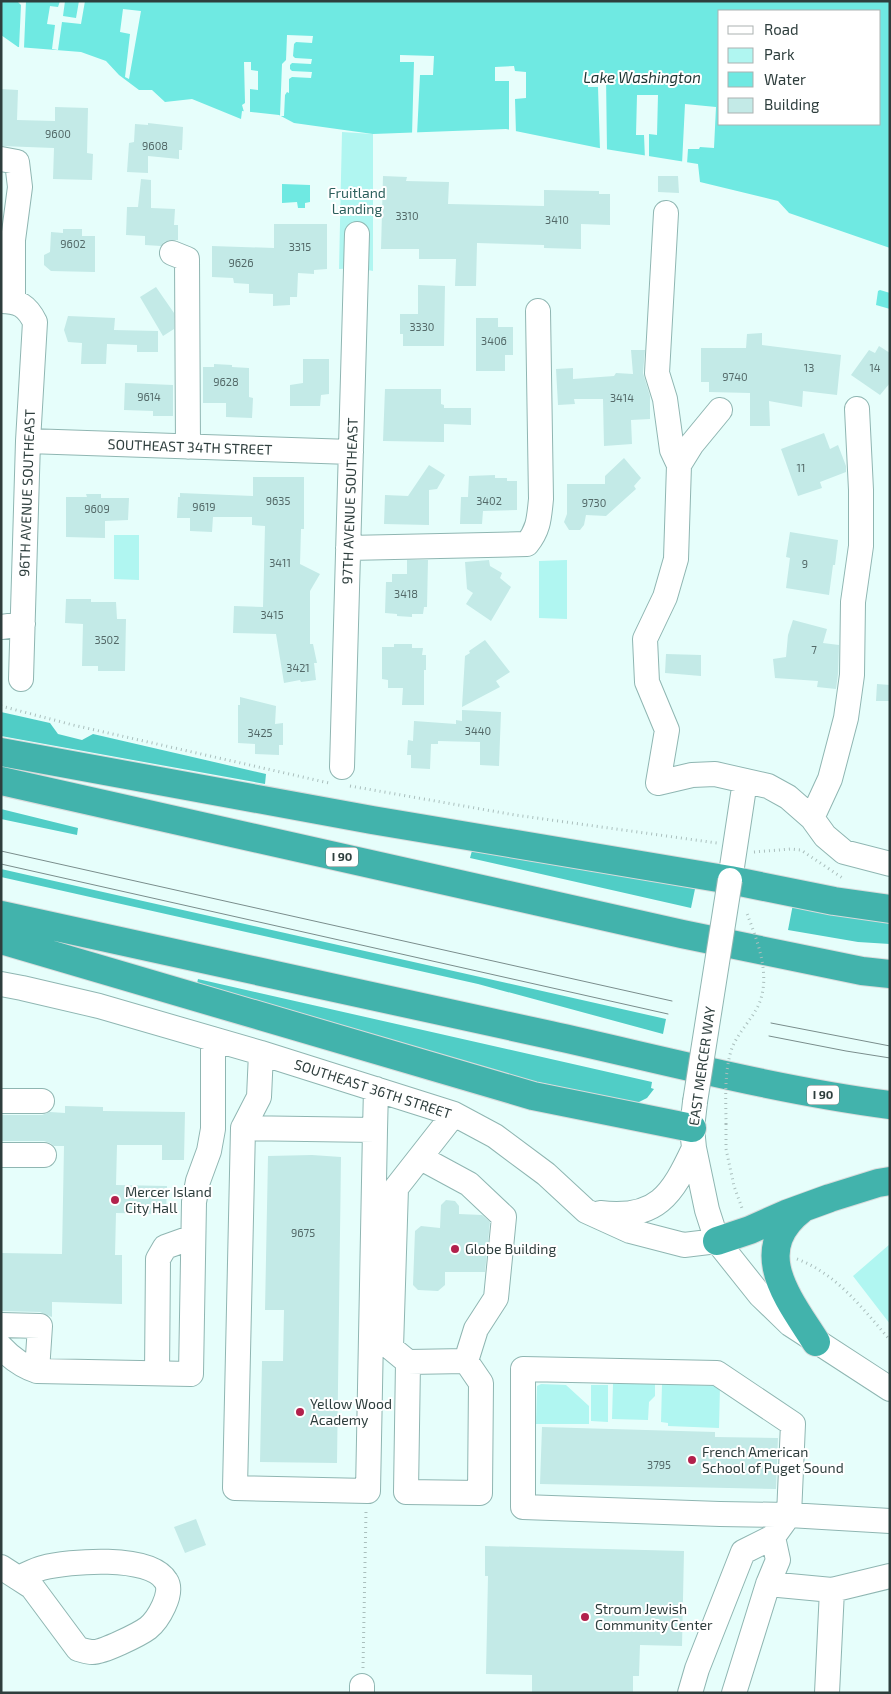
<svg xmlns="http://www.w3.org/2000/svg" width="891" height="1694" font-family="'Exo 2',sans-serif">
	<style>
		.green { fill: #b0f6f1 }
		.forest { fill: #50cdc6 }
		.water { fill: #6fe9e2; fill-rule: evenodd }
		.pier { fill: #e6fefb }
		.building { fill: #c3eae7 }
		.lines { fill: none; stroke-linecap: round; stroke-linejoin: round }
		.minor-casing { stroke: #8fb6b2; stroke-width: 26 }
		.highway-casing { stroke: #d9dcdc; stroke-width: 30 }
		.path { stroke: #aabfbd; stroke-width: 3; stroke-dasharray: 1 4; stroke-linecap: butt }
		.minor { stroke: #fff; stroke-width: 24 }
		.highway { stroke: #42b3ac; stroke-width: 28 }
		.tram { stroke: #7a8d8c; stroke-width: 1 }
		.minor-bridge-casing { stroke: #8fb6b2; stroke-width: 26; stroke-linecap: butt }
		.path-bridge { stroke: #aabfbd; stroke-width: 3; stroke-dasharray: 1 4; stroke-linecap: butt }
		.minor-bridge { stroke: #fff; stroke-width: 24 }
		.poi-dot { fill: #b2214c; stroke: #fff; stroke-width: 2 }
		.labels { text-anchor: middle; stroke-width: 4; stroke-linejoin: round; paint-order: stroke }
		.number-label { font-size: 11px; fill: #536968 }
		.shield { fill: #fff; stroke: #6d7877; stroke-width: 1 }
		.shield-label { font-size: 12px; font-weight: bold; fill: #2e3e3d }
		.park-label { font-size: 14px; fill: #2b5f5c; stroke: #fff }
		.street-label { font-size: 14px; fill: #2e3e3d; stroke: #fff }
		.poi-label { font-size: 14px; fill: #2e3e3d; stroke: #fff; text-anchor: start }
		.water-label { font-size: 15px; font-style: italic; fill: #1e3432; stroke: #fff }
	</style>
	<rect width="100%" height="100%" fill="#e6fefb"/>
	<!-- green -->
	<path class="green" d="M 342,132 L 373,134 L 373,271 L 357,268 L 339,269 Z
		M 114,535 L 139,535 L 139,580 L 114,579 Z
		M 567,560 L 567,619 L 539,618 L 539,561 Z
		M 890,1244 L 890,1324 L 853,1276 Z
		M 541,1384 L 566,1385 L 589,1406 L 589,1424 L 536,1424 L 537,1386 Z
		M 613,1384 L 655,1384 L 655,1396 L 649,1402 L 648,1420 L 612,1419 Z
		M 662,1384 L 720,1386 L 719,1428 L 668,1426 L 668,1423 L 661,1422 Z
		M 591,1385 L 608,1385 L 608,1422 L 591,1421 Z"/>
	<!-- forest -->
	<path class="forest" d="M 1,712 L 50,723 L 58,734 L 82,740 L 93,734 L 266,774 L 265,784 L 1,736 Z
		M 1,809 L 78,828 L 77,835 L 1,819 Z
		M 473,847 L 684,886 L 695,889 L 691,908 L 470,858 Z
		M 1,869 L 666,1019 L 663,1034 L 478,984 L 1,877 Z
		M 793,904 L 890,922 L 890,944 L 858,942 L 788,930 Z
		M 198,979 L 652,1082 L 651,1088 L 654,1089 L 647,1098 L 637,1103 L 518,1078 L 196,988 Z"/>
	<!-- water -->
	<path class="water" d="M 1,1 L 890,1 L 890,248 L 789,213 L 778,201 L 700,182 L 698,164 L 599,148 L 506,129 L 373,134 L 294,123 L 279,115 L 242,111 L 241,119 L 192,99 L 165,102 L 152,90 L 139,90 L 119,75 L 106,61 L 81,52 L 18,47 L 1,35 ZM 720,11 L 880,11 L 880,124 L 720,124 Z
		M 282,184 L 310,185 L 310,202 L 305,203 L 305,208 L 298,208 L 297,202 L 282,203 Z
		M 880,290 L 890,293 L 890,309 L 876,305 L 878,291 Z"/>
	<!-- pier -->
	<path class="pier" d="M 1,1 L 26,1 L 24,48 L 19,48 L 21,5 L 18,2 Z
		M 60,1 L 65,1 L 63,16 L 76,18 L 79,1 L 85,1 L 81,24 L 62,22 L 58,50 L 52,49 L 55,25 L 47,24 L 50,6 L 58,7 Z
		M 123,9 L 141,11 L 129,79 L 125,77 L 130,34 L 120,32 Z
		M 287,35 L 313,36 L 312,43 L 296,42 L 294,44 L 293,56 L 295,58 L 312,59 L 311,64 L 292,63 L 290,65 L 290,69 L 292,71 L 312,72 L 311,78 L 292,77 L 289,79 L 289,93 L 287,92 L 285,95 L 284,116 L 280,116 L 282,64 L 286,60 Z
		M 400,55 L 434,56 L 433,75 L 420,75 L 417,135 L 412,135 L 414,62 L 400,62 Z
		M 244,62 L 251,62 L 251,70 L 258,71 L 258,90 L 250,89 L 250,112 L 244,112 L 242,105 L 245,103 Z
		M 514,66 L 515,71 L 526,72 L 526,98 L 515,99 L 516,134 L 509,132 L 509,81 L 495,81 L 495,67 Z
		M 588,76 L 606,76 L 607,151 L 600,150 L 598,87 L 588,87 Z
		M 637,95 L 658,95 L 657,135 L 649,134 L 649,159 L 645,159 L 644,135 L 636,135 Z
		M 685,104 L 716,107 L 714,148 L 700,147 L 699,149 L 688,149 L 687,164 L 682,164 Z"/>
	<!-- building -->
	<path class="building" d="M 1,89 L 18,90 L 17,120 L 55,121 L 55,107 L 88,108 L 87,153 L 93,154 L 92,180 L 53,179 L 54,148 L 1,146 Z
		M 148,123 L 183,127 L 182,150 L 179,150 L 179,159 L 148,156 L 148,173 L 127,172 L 129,143 L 134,142 L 135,124 L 148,125 Z
		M 383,176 L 407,177 L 406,181 L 449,182 L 448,204 L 544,206 L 544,190 L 599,191 L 599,194 L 610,194 L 610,225 L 581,224 L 581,249 L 544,248 L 544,245 L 477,243 L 476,286 L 455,286 L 456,259 L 419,259 L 419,249 L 381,249 Z
		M 658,176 L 678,176 L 679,193 L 658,192 Z
		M 141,179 L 151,180 L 151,208 L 175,209 L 174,225 L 178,225 L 178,240 L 170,240 L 164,242 L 161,246 L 145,245 L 145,236 L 126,235 L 127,207 L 138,207 Z
		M 274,224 L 327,224 L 327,269 L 314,270 L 314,274 L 298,273 L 297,297 L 290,297 L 290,305 L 273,306 L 273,294 L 249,293 L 249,284 L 234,283 L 233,278 L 212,277 L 212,246 L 274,248 Z
		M 63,229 L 82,229 L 82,236 L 95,236 L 95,272 L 51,271 L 44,265 L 44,255 L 50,252 L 51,232 L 63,233 Z
		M 418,285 L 445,286 L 444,346 L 403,346 L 403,334 L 400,334 L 400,314 L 418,314 Z
		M 156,287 L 174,313 L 174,329 L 163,336 L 140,297 Z
		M 68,316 L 115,318 L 114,330 L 158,331 L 158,352 L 137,352 L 137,345 L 107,344 L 106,364 L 81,364 L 82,343 L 68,342 L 64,330 Z
		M 476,318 L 498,318 L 498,327 L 513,327 L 513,355 L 505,355 L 505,371 L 476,371 Z
		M 762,333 L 762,345 L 841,355 L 837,395 L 803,391 L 802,407 L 769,401 L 770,426 L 750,426 L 750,393 L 709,392 L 709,382 L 701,382 L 701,348 L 746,348 L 747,334 Z
		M 879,346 L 890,353 L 890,383 L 880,395 L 851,375 L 869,350 L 875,353 Z
		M 631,350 L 645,350 L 643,373 L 650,396 L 650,419 L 631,420 L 632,444 L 604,446 L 603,399 L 574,399 L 575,404 L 558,405 L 556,369 L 573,368 L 573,379 L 614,376 L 616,373 L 633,374 Z
		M 303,359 L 329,359 L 329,394 L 321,395 L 320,406 L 290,406 L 290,385 L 303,383 Z
		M 214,364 L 232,365 L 232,367 L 249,368 L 249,397 L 253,398 L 252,418 L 226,417 L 226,403 L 203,403 L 203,367 L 214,367 Z
		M 125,383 L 173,385 L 173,416 L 153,416 L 153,411 L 124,410 Z
		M 385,389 L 441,389 L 441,404 L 444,405 L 444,408 L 471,408 L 471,425 L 444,424 L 444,442 L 383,441 Z
		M 824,433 L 830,449 L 838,445 L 846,466 L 846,472 L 820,482 L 822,488 L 798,496 L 781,449 Z
		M 624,458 L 641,478 L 634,486 L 636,489 L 606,516 L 586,515 L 584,525 L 580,530 L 569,530 L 564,522 L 567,514 L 567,484 L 605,484 L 605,476 Z
		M 429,465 L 445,475 L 437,489 L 429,490 L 429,525 L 384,524 L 385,495 L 408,496 Z
		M 495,475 L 495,478 L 507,478 L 507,481 L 517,481 L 517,510 L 483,511 L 482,524 L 460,524 L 461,497 L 468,497 L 469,476 Z
		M 253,477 L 304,477 L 304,529 L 301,529 L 300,564 L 320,574 L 310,591 L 310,644 L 313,644 L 317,663 L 314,663 L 316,680 L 301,682 L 300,680 L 284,683 L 276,634 L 233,633 L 234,606 L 263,607 L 265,526 L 252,525 L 252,517 L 213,517 L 212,532 L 190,531 L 190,518 L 177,518 L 178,497 L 180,497 L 180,493 L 253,496 Z
		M 86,494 L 101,494 L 101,498 L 129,498 L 128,520 L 105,521 L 105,538 L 66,537 L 66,497 L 87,497 Z
		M 790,532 L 838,540 L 835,565 L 833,565 L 829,595 L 786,588 L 790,558 L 786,557 Z
		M 407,560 L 428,560 L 427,607 L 424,607 L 423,614 L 412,614 L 412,617 L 397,616 L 397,614 L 385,613 L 386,582 L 392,582 L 392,574 L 407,574 Z
		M 489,560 L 490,566 L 502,573 L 500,578 L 511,587 L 491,621 L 466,604 L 473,593 L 467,589 L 465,562 Z
		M 66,599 L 91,599 L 91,602 L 116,602 L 117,619 L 126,619 L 125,671 L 98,671 L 98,666 L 82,666 L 83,624 L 65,623 Z
		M 793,620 L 827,629 L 823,643 L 839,645 L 838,674 L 836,689 L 817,687 L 818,681 L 775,678 L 773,659 L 786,657 L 788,635 Z
		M 485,640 L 510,672 L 496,681 L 500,687 L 462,707 L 465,656 L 470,653 L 469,651 Z
		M 394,644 L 412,644 L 412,648 L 423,648 L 422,655 L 426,655 L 426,670 L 424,670 L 424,705 L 402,705 L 403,688 L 388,688 L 388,680 L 382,679 L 382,647 L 394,647 Z
		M 666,654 L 701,655 L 701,676 L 665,673 Z
		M 877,684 L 890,685 L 890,701 L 876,701 Z
		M 240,697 L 276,706 L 275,724 L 283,723 L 283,745 L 279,745 L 279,755 L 255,754 L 255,744 L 238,743 L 238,705 L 240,705 Z
		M 462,710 L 501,712 L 499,766 L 480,765 L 480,742 L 438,741 L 438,744 L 431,744 L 430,769 L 411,768 L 411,755 L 407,755 L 408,740 L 413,741 L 414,721 L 456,724 L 456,720 L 462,721 Z
		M 65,1106 L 103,1107 L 103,1111 L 185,1112 L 184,1160 L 162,1160 L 162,1145 L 117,1145 L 116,1185 L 167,1186 L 166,1214 L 116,1213 L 115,1255 L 122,1255 L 122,1304 L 52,1302 L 52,1317 L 40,1312 L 1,1311 L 1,1253 L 62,1254 L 64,1146 L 54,1146 L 50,1143 L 44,1141 L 1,1141 L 1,1115 L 42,1115 L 50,1112 L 65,1113 Z
		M 312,1155 L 341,1157 L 337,1463 L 260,1462 L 262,1361 L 283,1361 L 284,1310 L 265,1310 L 268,1156 Z
		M 446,1200 L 455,1201 L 459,1206 L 459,1214 L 482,1215 L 490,1222 L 485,1272 L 445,1272 L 445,1285 L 438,1291 L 418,1290 L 413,1285 L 415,1231 L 421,1226 L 440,1228 L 441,1205 Z
		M 542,1427 L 715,1432 L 715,1437 L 778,1438 L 776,1489 L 540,1484 Z
		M 196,1519 L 206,1545 L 185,1553 L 174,1527 Z
		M 485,1546 L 684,1551 L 682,1646 L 640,1645 L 639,1676 L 633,1676 L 633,1693 L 532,1693 L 532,1675 L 486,1674 L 488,1576 L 485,1576 Z"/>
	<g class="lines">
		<!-- minor casing -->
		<g class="minor-casing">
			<path id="minor" d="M 1,159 L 17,162 L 20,187 L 13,240 L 13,301
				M 666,213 L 657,373 L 665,399 L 672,450 L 679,465
				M 172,253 L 187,259 L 188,447
				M 1,301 C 19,301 27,306 35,322 L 28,441 L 21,679
				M 720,410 L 692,444 L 679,465 L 676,559 L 665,597 L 645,639 L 647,682 L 667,730 L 658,783 L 692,775 L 715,774 L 768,786 L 788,797 L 812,818 L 825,836 L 844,852 L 890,864
				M 28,441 L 351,452
				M 348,548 L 527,544 C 539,529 539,518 541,499 L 538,311
				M 1,627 L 23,624
				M 342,767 L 357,234
				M 812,818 L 830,779 L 846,718 L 852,675 L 853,602 L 861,546 L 861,490 L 857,409
				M 730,880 L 745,781
				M 1,984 L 22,988 L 99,1006 L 261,1053 L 454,1114 L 495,1136 L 546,1174 L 586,1211 L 630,1231 L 684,1245 L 717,1241
				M 1,1101 L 42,1101
				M 695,1102 L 692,1128 L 694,1148 L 707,1210 L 717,1241 L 760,1295 L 790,1324 L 890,1389
				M 243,1128 L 259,1097 L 261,1053
				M 375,1130 L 243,1128 L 235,1488 L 368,1491 L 375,1130 L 376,1089
				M 1,1155 L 44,1155
				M 421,1158 L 469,1184 L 504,1217 L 496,1298 L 476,1329 L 466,1361 L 408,1362 L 391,1348 L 396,1188 L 454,1114
				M 600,1213 C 657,1220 672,1195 694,1148
				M 1,1325 L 40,1326 L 37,1371
				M 1,1347 C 12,1359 22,1366 37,1371 L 191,1374 L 194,1202 L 198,1181 L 209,1151 L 213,1129 L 213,1039
				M 408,1362 L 406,1492 L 480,1493 L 481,1383 L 466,1361
				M 523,1369 L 717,1373 L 793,1424 L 789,1515 L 720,1514 L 523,1507 Z
				M 157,1373 L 158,1259 L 165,1247 L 193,1237
				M 1,1567 L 32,1587 L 78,1649 C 82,1650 88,1652 92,1652 C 102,1653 140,1634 148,1628 C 158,1620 174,1593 166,1581 C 150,1554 69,1561 42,1568 C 34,1570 26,1575 18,1578
				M 768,1584 L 832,1590 L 890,1576
				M 362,1693 L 362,1686
				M 690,1693 L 697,1669 L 743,1552 L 773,1537 L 789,1515 L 890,1521
				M 734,1693 L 768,1584 L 778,1560 L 773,1537
				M 827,1693 L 832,1590"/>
		</g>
		<!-- highway casing -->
		<g class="highway-casing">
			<path id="highway" d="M 1,752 L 372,820 L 730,880 L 834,901 L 890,909
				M 1,781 L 682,934 L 862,971 L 890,974
				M 1,915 C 184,955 367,995 550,1035 C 663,1060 775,1090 890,1105
				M 1,940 L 533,1096 L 692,1128
				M 802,1209 C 748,1251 789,1299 816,1342
				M 717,1241 L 750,1230 L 786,1214 L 830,1198 L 878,1183 L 890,1181"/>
		</g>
		<!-- path -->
		<path class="path" d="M 1,706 L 73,725 L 329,783
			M 350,786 L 515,815 L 717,843
			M 754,852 L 791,849 L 801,850 L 844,879
			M 726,1124 L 726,1149 L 734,1186 L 743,1211
			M 797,1259 C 837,1274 863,1309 890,1340
			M 363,1668 L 366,1511"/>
		<!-- minor -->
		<use href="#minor" class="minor"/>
		<!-- highway -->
		<use href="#highway" class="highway"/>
		<!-- tram -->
		<path class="tram" d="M 1,851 L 672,1001
			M 1,864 L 668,1014
			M 771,1023 L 890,1046
			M 769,1036 L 846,1051 L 890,1058"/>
		<!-- minor-bridge casing -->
		<g class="minor-bridge-casing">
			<path id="minor-bridge" d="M 695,1102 L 730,880"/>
		</g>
		<!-- path-bridge -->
		<path class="path-bridge" d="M 726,1124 C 726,1101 724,1074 731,1051 C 736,1035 749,1023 757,1008 C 773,978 757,940 746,911"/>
		<!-- minor-bridge -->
		<use href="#minor-bridge" class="minor-bridge"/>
	</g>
	<!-- markers -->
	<g class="poi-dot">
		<circle cx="115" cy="1200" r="5"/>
		<circle cx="455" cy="1249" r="5"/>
		<circle cx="300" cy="1412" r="5"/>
		<circle cx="692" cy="1460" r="5"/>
		<circle cx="585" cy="1617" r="5"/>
	</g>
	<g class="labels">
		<!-- number labels -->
		<g class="number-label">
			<text x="58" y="138">9600</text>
			<text x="155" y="150">9608</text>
			<text x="407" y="220">3310</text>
			<text x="557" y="224">3410</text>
			<text x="73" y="248">9602</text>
			<text x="300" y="251">3315</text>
			<text x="241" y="267">9626</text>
			<text x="422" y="331">3330</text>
			<text x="494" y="345">3406</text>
			<text x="809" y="372">13</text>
			<text x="875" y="372">14</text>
			<text x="735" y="381">9740</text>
			<text x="226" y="386">9628</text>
			<text x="149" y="401">9614</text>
			<text x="622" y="402">3414</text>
			<text x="801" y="472">11</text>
			<text x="278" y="505">9635</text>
			<text x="489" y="505">3402</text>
			<text x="594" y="507">9730</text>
			<text x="204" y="511">9619</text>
			<text x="97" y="513">9609</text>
			<text x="280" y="567">3411</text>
			<text x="805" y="568">9</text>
			<text x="406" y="598">3418</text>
			<text x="272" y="619">3415</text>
			<text x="107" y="644">3502</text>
			<text x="814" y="654">7</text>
			<text x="298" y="672">3421</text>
			<text x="478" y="735">3440</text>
			<text x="260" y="737">3425</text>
			<text x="303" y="1237">9675</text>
			<text x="659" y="1469">3795</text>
		</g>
		<!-- shield labels -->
		<g class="shield">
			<rect x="326" y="847.5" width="32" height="19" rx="4"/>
			<rect x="807" y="1085.5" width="32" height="19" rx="4"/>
		</g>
		<g class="shield-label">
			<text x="342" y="861">I 90</text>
			<text x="823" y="1099">I 90</text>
		</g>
		<!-- park labels -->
		<g class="park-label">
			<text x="357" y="198">Fruitland<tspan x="357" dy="16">Landing</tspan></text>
		</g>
		<!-- street labels -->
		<g class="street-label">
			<text transform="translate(190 447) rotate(2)" y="5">SOUTHEAST 34TH STREET</text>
			<text transform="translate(27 493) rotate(-88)" y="5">96TH AVENUE SOUTHEAST</text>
			<text transform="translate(350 501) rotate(-88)" y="5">97TH AVENUE SOUTHEAST</text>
			<text transform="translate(702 1066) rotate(-82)" y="5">EAST MERCER WAY</text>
			<text transform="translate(373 1089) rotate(18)" y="5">SOUTHEAST 36TH STREET</text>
		</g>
		<!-- poi labels -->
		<g class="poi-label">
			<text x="125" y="1197">Mercer Island<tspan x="125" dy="16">City Hall</tspan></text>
			<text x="465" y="1254">Globe Building</text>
			<text x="310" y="1409">Yellow Wood<tspan x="310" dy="16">Academy</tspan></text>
			<text x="702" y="1457">French American<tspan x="702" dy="16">School of Puget Sound</tspan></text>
			<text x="595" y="1614">Stroum Jewish<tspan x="595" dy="16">Community Center</tspan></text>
		</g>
		<!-- water labels -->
		<g class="water-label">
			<text x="642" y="83">Lake Washington</text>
		</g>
	</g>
	<!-- border -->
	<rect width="891" height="1694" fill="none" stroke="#2e3e3d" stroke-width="5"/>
	<!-- legend -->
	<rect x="718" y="10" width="162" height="115" fill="#ffffff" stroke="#abb2b1"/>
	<rect x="728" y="26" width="25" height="8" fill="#ffffff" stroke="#abb2b1"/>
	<text x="764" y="35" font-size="15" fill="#2e3e3d">Road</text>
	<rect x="728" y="48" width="25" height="15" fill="#b0f6f1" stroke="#abb2b1"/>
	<text x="764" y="60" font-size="15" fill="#2e3e3d">Park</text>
	<rect x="728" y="72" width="25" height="15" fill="#6fe9e2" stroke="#abb2b1"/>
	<text x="764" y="85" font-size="15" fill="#2e3e3d">Water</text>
	<rect x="728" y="98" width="25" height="15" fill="#c3eae7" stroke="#abb2b1"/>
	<text x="764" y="110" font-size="15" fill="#2e3e3d">Building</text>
</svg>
